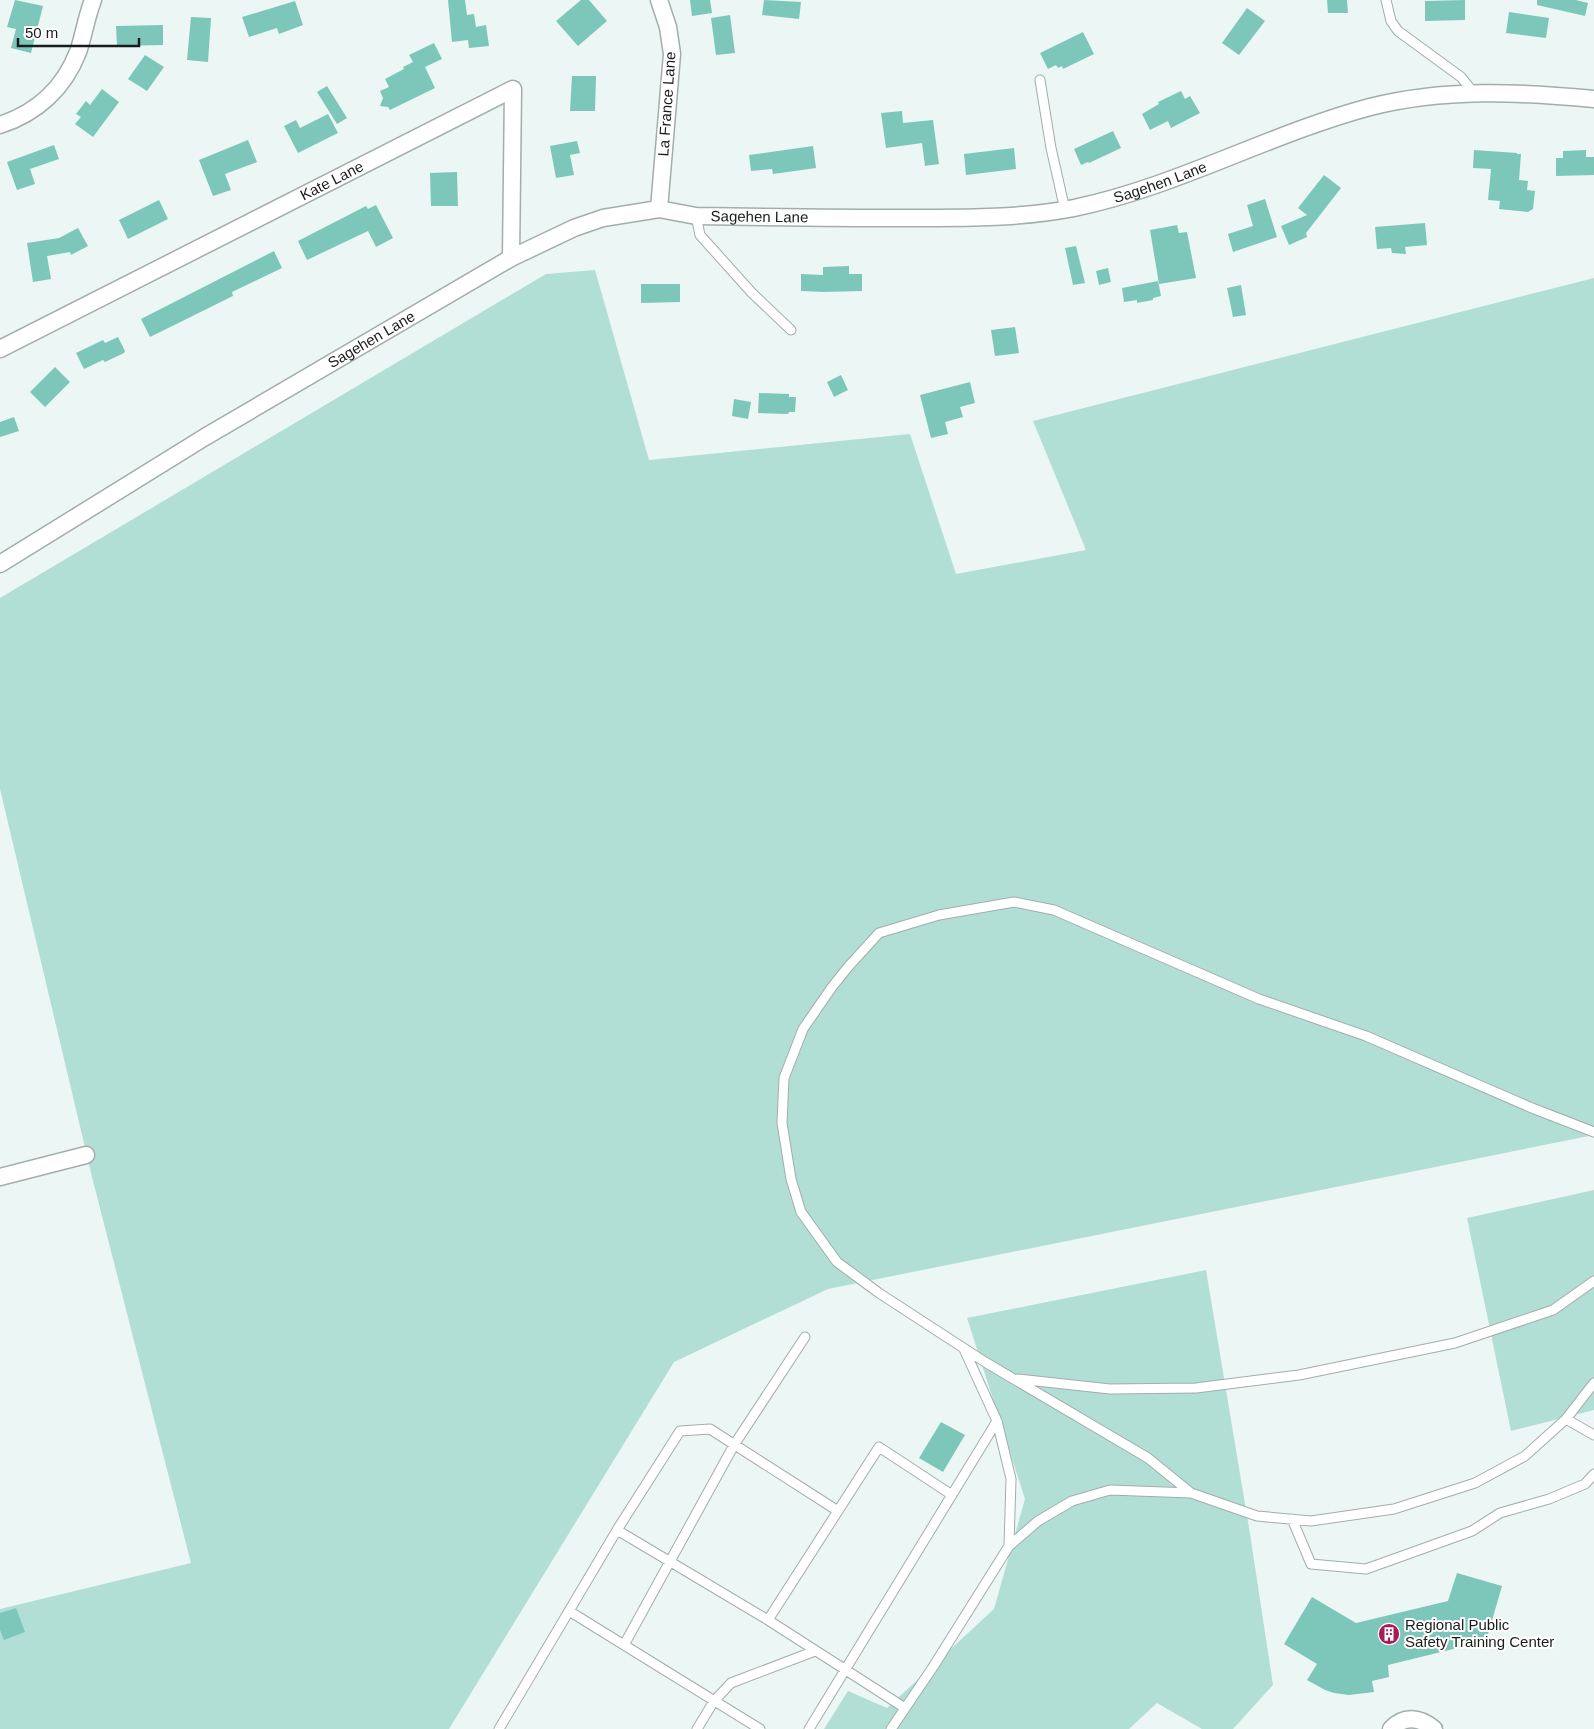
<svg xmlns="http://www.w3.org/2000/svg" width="1594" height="1729" font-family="Arial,sans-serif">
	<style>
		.green { fill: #b1dfd6 }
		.building { fill: #7dc7ba }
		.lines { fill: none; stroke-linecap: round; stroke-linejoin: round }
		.lane-casing { stroke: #a3adab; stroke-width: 11 }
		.street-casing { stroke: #a3adab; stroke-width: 19 }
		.lane { stroke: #fff; stroke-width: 9 }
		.street { stroke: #fff; stroke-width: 16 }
		.labels { text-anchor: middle; stroke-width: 4; stroke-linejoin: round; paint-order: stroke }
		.street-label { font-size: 15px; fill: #191c1c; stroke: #fff }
		.poi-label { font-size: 15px; fill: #191c1c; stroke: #fff; text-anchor: start }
	</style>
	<rect width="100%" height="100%" fill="#ecf6f4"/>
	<!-- green -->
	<path class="green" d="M 595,270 L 649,460 L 910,434 L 956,574 L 1086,550 L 1033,421 L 1594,278 L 1594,1135 L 828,1289 L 674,1362 L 449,1729 L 0,1729 L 0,1609 L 191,1563 L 92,1177 L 0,789 L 0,598 L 546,274 Z
		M 1594,1190 L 1594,1410 L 1511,1431 L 1467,1218 Z
		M 1206,1270 L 1250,1534 L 1273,1685 L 1233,1729 L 1202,1729 L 1157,1703 L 1129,1729 L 824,1729 L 848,1691 L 887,1708 L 994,1609 L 1025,1499 L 967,1318 Z"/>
	<!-- building -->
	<path class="building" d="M 15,0 L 43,6 L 31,53 L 11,48 L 16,29 L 7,27 Z
		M 448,0 L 465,0 L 467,15 L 474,14 L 476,27 L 486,25 L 489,46 L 469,48 L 468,40 L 452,42 Z
		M 581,0 L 589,0 L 607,21 L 578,46 L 556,21 Z
		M 690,0 L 710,0 L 712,13 L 692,16 Z
		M 764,0 L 801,2 L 799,19 L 762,15 Z
		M 1327,0 L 1347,0 L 1348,13 L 1328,13 Z
		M 1465,0 L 1465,20 L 1425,21 L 1425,1 Z
		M 1537,0 L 1576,0 L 1588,3 L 1585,16 L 1537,5 Z
		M 295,1 L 303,25 L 279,34 L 277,28 L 249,37 L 242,17 Z
		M 1247,8 L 1265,21 L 1239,55 L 1222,43 Z
		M 1509,12 L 1549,18 L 1546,38 L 1506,33 Z
		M 730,15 L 735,53 L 716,55 L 711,18 Z
		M 191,17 L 211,18 L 208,62 L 187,60 Z
		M 163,25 L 163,45 L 117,46 L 116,26 Z
		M 1083,32 L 1094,54 L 1063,69 L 1062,66 L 1058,68 L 1056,65 L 1048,69 L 1040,53 Z
		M 434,43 L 442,59 L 425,67 L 435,88 L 390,110 L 388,107 L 380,106 L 383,98 L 380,91 L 389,87 L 385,79 L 404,69 L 403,67 L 413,62 L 409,55 Z
		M 145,55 L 164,67 L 147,91 L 128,79 Z
		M 572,76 L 596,76 L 595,111 L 570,111 Z
		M 327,86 L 347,118 L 337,124 L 317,92 Z
		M 102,89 L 119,102 L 93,137 L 75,124 L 81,117 L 76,114 L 86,101 L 90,105 Z
		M 1181,91 L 1185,99 L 1190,96 L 1200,113 L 1171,128 L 1168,121 L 1150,130 L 1142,114 L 1159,104 L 1158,102 Z
		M 902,111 L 903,123 L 933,120 L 939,164 L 925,166 L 922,143 L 886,148 L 881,113 Z
		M 328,114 L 338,133 L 298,153 L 284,126 L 296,120 L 300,128 Z
		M 1113,131 L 1121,148 L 1089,163 L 1088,162 L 1081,165 L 1074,149 Z
		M 248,140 L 257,162 L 225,174 L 231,190 L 213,196 L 199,160 Z
		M 577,141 L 580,153 L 570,155 L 574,175 L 556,178 L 550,146 Z
		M 54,145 L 59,159 L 30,169 L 35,184 L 17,190 L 7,162 Z
		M 813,146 L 816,168 L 773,174 L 772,169 L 751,171 L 749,155 Z
		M 1014,148 L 1016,169 L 966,175 L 964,154 Z
		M 1474,150 L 1517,153 L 1517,154 L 1521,154 L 1519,180 L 1528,181 L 1527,190 L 1535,191 L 1533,209 L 1528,212 L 1499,209 L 1500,201 L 1488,200 L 1491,169 L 1473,168 Z
		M 1586,150 L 1586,157 L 1594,157 L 1594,175 L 1556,176 L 1556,158 L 1563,158 L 1563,151 Z
		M 457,172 L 458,206 L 431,206 L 430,173 Z
		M 1324,175 L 1341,188 L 1306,233 L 1307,237 L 1289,245 L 1281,226 L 1307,215 L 1298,208 Z
		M 1265,199 L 1277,237 L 1233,252 L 1228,234 L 1253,226 L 1247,205 Z
		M 159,200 L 168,219 L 128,239 L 119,220 Z
		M 376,205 L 393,238 L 376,247 L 368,231 L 307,260 L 298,241 L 366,206 L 368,209 Z
		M 1425,223 L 1427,245 L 1405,247 L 1406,254 L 1392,253 L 1391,248 L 1377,249 L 1375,227 Z
		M 1177,225 L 1179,233 L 1187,232 L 1196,278 L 1159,284 L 1150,230 Z
		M 78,228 L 88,246 L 71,255 L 70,252 L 47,256 L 51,279 L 33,282 L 27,243 L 59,238 Z
		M 1076,246 L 1085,283 L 1073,285 L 1065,248 Z
		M 274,251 L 282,268 L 232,292 L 233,296 L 150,337 L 141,319 Z
		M 849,266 L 849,274 L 862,274 L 862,291 L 824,292 L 801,291 L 801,274 L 823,275 L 823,267 Z
		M 1108,268 L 1111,282 L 1099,285 L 1096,271 Z
		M 1158,281 L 1161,296 L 1153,298 L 1153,300 L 1137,303 L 1137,300 L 1124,302 L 1122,288 Z
		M 641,284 L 680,284 L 680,302 L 641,303 Z
		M 1241,285 L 1246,315 L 1233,317 L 1227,288 Z
		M 1015,327 L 1019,353 L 995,356 L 991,330 Z
		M 118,337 L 125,351 L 124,353 L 105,362 L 103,360 L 84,369 L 76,353 L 103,340 L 105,343 Z
		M 55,367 L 70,382 L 45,407 L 30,392 Z
		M 841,375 L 848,390 L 834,397 L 827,382 Z
		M 970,382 L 975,403 L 960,407 L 963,417 L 945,422 L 948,434 L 931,438 L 920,395 Z
		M 759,393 L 789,394 L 789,397 L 796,397 L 795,412 L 789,412 L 788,414 L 758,413 Z
		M 734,399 L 751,402 L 748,419 L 732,416 Z
		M 14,417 L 19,431 L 0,437 L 0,422 Z
		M 941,1422 L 965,1435 L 943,1472 L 919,1458 Z
		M 1457,1573 L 1502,1586 L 1486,1641 L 1388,1665 L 1389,1677 L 1372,1681 L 1374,1692 L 1349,1695 L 1334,1693 L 1325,1690 L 1307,1680 L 1317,1664 L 1284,1644 L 1312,1597 L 1356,1623 L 1448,1601 Z
		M 16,1608 L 25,1632 L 4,1640 L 0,1630 L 0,1613 Z"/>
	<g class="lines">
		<!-- lane casing -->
		<g class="lane-casing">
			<path id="lane" d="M 1386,0 L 1391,21 L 1398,31 L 1461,77 L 1474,93
				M 1040,80 L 1051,148 L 1065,210
				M 696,216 L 700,235 L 752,293 L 791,330
				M 964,1349 L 997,1421 L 1011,1479 L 1009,1546
				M 1018,1379 L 1110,1389 L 1196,1388 L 1299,1375 L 1455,1343 L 1553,1310 L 1594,1281
				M 1566,1419 L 1594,1435
				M 1191,1493 L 1148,1458 L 985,1362 L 879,1293 L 837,1262 L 801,1212 L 791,1179 L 782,1123 L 784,1078 L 803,1029 L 832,987 L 848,967 L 879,933 L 939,915 L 1014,902 L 1054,910 L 1259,999 L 1366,1036 L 1532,1108 L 1594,1132
				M 1292,1519 L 1311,1564 L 1366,1569 L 1472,1531 L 1500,1513 L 1549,1499 L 1585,1484 L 1594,1474
				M 617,1530 L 768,1620 L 905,1708
				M 569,1611 L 760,1729
				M 768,1620 L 879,1447 L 952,1495
				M 624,1645 L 734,1445 L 805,1337
				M 499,1729 L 617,1530 L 680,1431 L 710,1429 L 838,1511
				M 697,1729 L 714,1701 L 731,1683 L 815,1651
				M 809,1729 L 997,1421
				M 891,1729 L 933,1667 L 1009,1546 L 1038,1521 L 1072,1501 L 1110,1490 L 1191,1493 L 1257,1516 L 1311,1521 L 1394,1509 L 1475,1483 L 1525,1456 L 1566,1419 L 1594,1383"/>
		</g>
		<!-- street casing -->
		<g class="street-casing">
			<g id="street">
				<path d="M 659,0 L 668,27 L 672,54 L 659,209"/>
				<path d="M 0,125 C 37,113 64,88 78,52 C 84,35 86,18 93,0"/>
				<path id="s1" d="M 0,349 L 513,89 L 511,258"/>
				<path id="s2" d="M 0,564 L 205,437 L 511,258 L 574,228 L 603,218 L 659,209 L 696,216 C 765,217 835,218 904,218 C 960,218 1018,219 1074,208 C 1176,187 1269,134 1370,107 C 1445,88 1518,92 1594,99"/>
				<path d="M 0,1177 L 86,1155"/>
				<path d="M 1391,1729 C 1404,1715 1420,1717 1434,1729"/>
			</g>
		</g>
		<!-- lane -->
		<use href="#lane" class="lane"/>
		<!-- street -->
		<use href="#street" class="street"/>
	</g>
	<!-- icons -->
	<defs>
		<g id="building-disc" transform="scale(1.125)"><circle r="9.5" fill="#a91a58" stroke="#fff"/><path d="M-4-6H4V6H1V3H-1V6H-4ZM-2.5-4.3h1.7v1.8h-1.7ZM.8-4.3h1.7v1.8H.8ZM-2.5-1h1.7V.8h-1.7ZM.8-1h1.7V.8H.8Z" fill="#fff"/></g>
	</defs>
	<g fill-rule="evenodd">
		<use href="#building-disc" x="1389" y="1634"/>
	</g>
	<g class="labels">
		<!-- street labels -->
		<g class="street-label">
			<text transform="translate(667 104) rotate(-86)" y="5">La France Lane</text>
			<text dy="5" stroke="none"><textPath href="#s1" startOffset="372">Kate Lane</textPath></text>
			<text dy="5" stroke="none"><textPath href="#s2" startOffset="1259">Sagehen Lane</textPath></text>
			<text dy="5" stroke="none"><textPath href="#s2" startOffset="854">Sagehen Lane</textPath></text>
			<text dy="5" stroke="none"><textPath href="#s2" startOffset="434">Sagehen Lane</textPath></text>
		</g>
		<!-- poi labels -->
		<g class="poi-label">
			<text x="1405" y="1630">Regional Public<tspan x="1405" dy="17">Safety Training Center</tspan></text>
		</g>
	</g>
	<!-- scale -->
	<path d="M18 38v8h121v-8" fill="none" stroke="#191c1c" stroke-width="2.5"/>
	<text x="25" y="38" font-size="15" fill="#191c1c" stroke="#ffffff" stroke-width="4" paint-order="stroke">50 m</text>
</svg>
